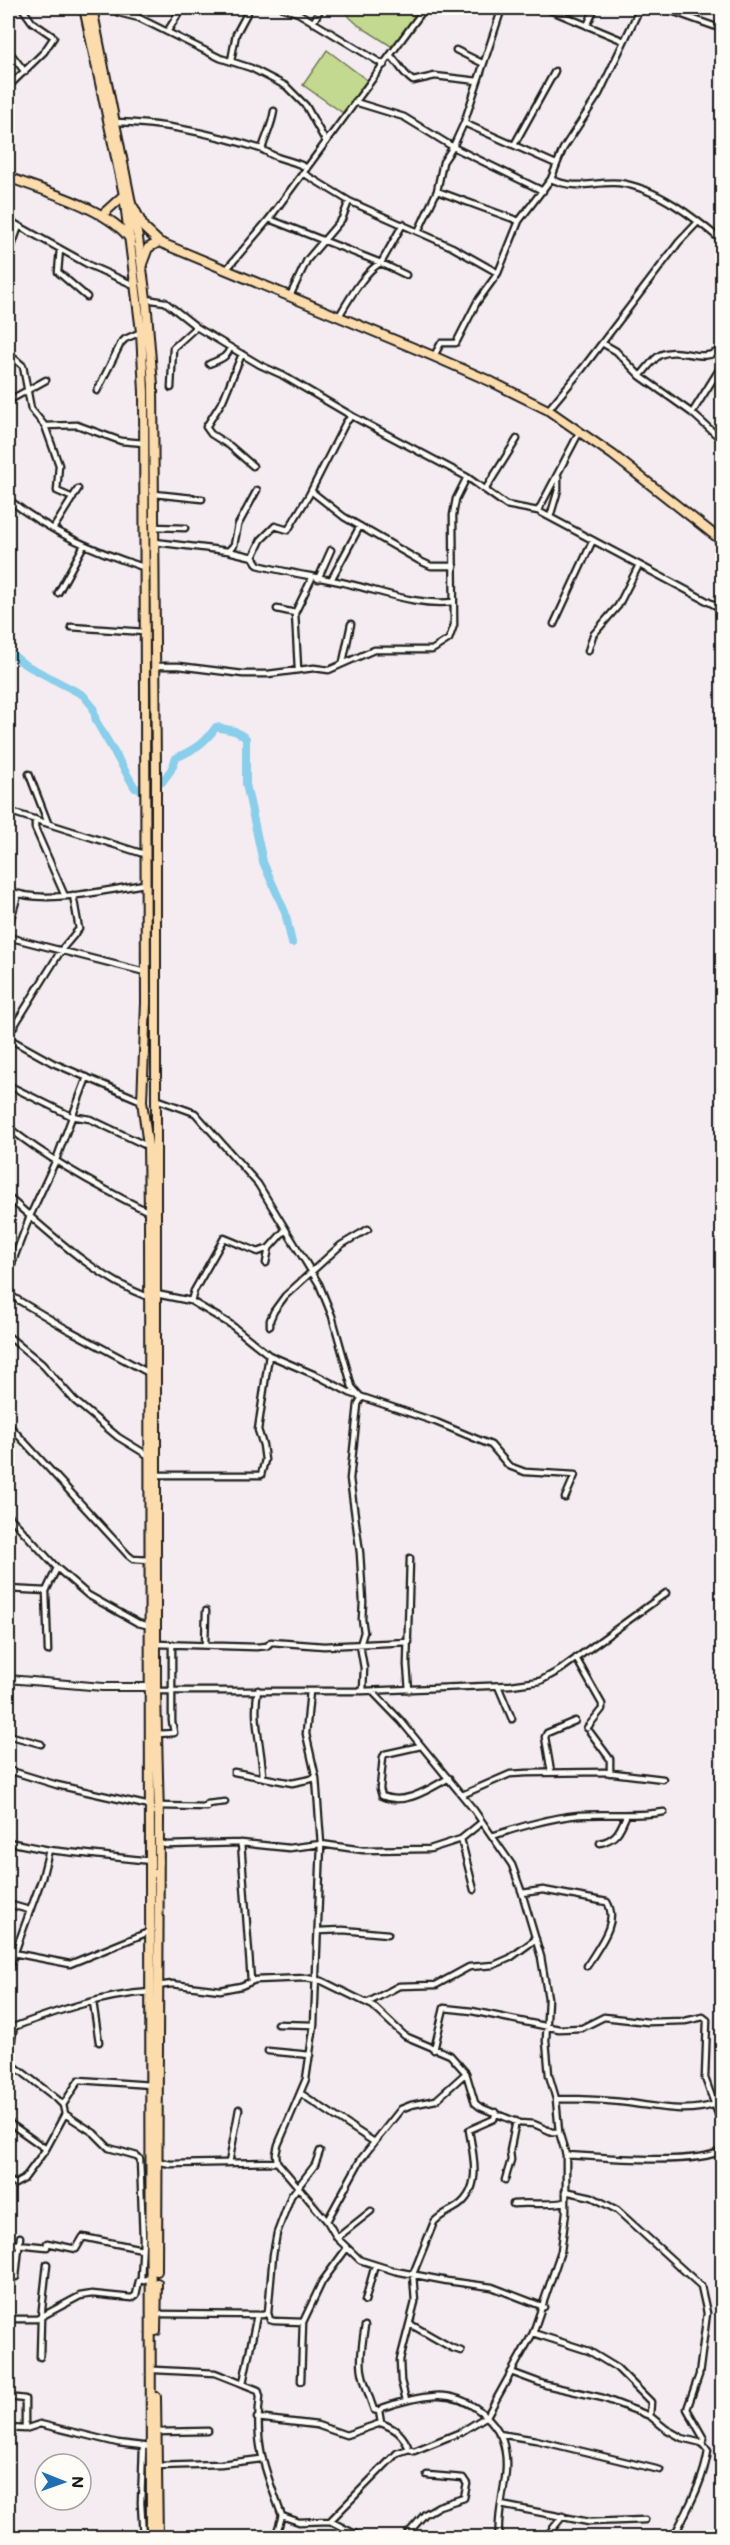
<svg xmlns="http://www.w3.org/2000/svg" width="730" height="2545" font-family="Mali,sans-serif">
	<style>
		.green { fill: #c3d98f; stroke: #707a56; stroke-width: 1.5 }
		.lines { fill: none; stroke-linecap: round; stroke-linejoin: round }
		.river { stroke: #89ceea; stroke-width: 8 }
		.minor-casing { stroke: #1c1c1c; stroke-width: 9 }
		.tertiary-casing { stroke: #1c1c1c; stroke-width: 10 }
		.primary-casing { stroke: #1c1c1c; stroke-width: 12 }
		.trunk-casing { stroke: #1c1c1c; stroke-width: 12 }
		.minor { stroke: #fdfcf7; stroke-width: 4.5 }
		.tertiary { stroke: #fdfcf7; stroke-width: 6 }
		.primary { stroke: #fcdcac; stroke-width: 8 }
		.trunk { stroke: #fcdcac; stroke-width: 8 }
	</style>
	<rect width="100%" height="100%" fill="#f4ecf1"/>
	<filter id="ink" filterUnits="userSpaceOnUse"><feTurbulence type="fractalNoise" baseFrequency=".0167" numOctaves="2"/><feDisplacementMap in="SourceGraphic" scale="12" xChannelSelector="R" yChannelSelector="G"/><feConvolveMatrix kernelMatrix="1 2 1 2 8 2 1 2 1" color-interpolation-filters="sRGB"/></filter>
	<g filter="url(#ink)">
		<!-- green -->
		<path class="green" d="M 340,8 L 404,8 L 415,17 L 394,48 L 358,25 Z
			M 327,50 L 368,81 L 343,113 L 303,85 Z"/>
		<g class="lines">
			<!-- river -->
			<path class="river" d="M 8,651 L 24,664 L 83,695 L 93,707 L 96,721 L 135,788 L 147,790 L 156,780 L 162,782 L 171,770 L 176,758 C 193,750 205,743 216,727 L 235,731 L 246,738 L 246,784 L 263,862 L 285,912 L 292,943"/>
			<!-- minor casing -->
			<g class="minor-casing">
				<path id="minor" d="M 112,8 L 119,13 L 139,18 L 220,58 L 251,68 L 286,86 L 306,106 L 326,142
					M 283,8 L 298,13 L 384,65
					M 545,8 L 624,41
					M 663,8 L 722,29
					M 313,23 L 321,8
					M 587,26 L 595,8
					M 167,32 L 182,8
					M 8,50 L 25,72
					M 456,50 L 482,63
					M 391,56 C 399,64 403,74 413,81 L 435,76 L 478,81
					M 231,61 L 236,34 L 250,8
					M 8,87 L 44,52 L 54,37 L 32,22 L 22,8
					M 355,102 L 404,117 L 453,147 L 543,191
					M 115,122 C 163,123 214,134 261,149 C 266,151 271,155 277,157 C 288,161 297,162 307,168
					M 464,123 L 556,164
					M 514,145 L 555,71
					M 262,149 C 266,136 272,125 274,111
					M 303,173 L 349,201 L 452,247 L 498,273
					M 551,179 C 576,191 594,181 619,183 C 657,188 694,217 722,241
					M 437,191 L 519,221
					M 269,219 L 381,263 L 406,275
					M 8,220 L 91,266 L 136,286
					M 418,232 L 437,191 L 443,162 L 453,147 L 464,123 L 502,8
					M 60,249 L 58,272 L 87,297
					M 8,257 L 19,226
					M 226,270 L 269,219 L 425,8
					M 290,296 L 307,260 L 342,219 L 349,201
					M 146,299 L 165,302 L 198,328 L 260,365 L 282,375 L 352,416 L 467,477 L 506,505 L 538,511 L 722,609
					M 339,316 C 348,301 366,269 381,263 L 403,224
					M 602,343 L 616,351 L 640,376 L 692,413 L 722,440
					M 8,353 L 23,366 L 31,409 L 45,426 L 77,425 L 121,441 L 144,443
					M 242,354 L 223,400 L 206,427 L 211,434 L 230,446 L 253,466
					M 434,356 L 441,343 L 456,343 L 477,302 L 498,273 L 519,221 L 551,179 L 563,149 L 599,94 L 640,8
					M 209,364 C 218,360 228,358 230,347
					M 640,376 C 646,370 652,360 660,355 C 681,345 703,366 722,348
					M 171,388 L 173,348 L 195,328 L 198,328
					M 97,391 L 121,343 L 125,339 L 141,332
					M 8,401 L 46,380
					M 548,410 L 583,368 L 679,242 L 698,222
					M 692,413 L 722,365
					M 45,426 L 59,465 L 57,491 L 73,498
					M 485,490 L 517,439
					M 311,491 L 344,517 L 420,561 L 431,566 L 454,566
					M 154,494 L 202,499
					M 8,499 C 48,531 94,551 143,567
					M 538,511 L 580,431
					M 550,517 L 558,490 L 558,475
					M 154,527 L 185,528
					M 53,529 L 78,489
					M 155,542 L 228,551 L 253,557 L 258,565 C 288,573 319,577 349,584 C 384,592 417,606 453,602
					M 228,551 L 234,545 L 238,525 L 257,490
					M 253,557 L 261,540 L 275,526 L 288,530 L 309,495 L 346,422 L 352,416
					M 318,579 L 331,550
					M 331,580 L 360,526
					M 58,593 L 84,545
					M 277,609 L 295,613
					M 554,624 L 593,540
					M 71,627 L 145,632
					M 588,651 L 593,635 L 618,606 L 639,565
					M 343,662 L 351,624
					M 155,666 L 179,666 L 243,674 L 268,674 L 314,668 L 329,670 L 374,650 L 432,650 L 449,639 L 454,625 L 453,515 L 456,499 L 467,477
					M 298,669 L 295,613 L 312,578
					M 29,774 L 48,823
					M 8,811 L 144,854
					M 35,819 L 35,828 L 64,894
					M 8,890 C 41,906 107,890 145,884
					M 8,928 L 18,895
					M 8,937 L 145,972
					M 8,1036 L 62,949 L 79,929 L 73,895
					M 8,1038 L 53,1063 L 142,1101
					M 8,1085 L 71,1116 L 90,1119 L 147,1146
					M 156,1099 L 195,1113 L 258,1184 L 319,1284 L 332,1316 L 352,1387 L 360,1396
					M 8,1127 C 50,1161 100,1188 149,1212
					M 8,1197 C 51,1234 95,1277 148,1297
					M 266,1263 L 269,1248 L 285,1230
					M 8,1274 L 30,1216 L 56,1160 L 87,1077
					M 8,1294 L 65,1328 L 149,1373
					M 156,1294 L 191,1301 L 230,1324 L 269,1355 L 320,1377 L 350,1393 L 436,1422 L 491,1445 L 509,1466 L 525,1472 L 575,1475 L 565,1498
					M 191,1301 L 194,1291 L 224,1238 L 258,1252 L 269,1248
					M 270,1326 L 270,1320 L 274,1311 L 285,1296 L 341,1245 L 368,1229
					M 8,1336 L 42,1364 L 75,1401 L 118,1437 L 149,1456
					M 8,1424 L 128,1555 L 133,1559 L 150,1560
					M 156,1475 L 261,1475 L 265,1460 L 263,1445 L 258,1430 L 269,1355
					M 8,1515 L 57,1568 L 88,1595 L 138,1623 L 150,1626
					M 8,1589 L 46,1591
					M 156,1644 L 256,1647 L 267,1646 L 271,1642 L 324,1646 L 409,1642
					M 205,1645 L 206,1611
					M 48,1651 L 46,1591 L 57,1568
					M 576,1658 L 602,1704 L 602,1709 L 587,1728
					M 498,1686 L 512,1719
					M 258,1690 C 252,1719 262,1748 263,1777
					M 409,1690 L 407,1665 L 410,1558
					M 156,1691 L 363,1691 L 364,1668 L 360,1645 L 364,1632 L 362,1619 L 363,1602 L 360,1553 L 350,1479 L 358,1404 L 362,1397
					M 310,1691 L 306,1734 L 316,1778 L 321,1844 L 314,2025 L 306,2079 L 278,2145 L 276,2154 L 277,2162 L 327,2221 L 337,2238 L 360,2260 L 395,2271 L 447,2281 L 492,2287 L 544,2307
					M 363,1691 L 511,1685 L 540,1681 L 560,1670 L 666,1593
					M 372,1691 L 401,1721 L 474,1810 L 512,1865 L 522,1893 L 543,1890 L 607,1902 C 620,1923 597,1948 587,1966
					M 590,1732 L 610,1759 L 610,1773
					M 157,1734 L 174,1733 L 172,1721 L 172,1646
					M 8,1735 L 41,1744
					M 421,1746 L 385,1754 L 383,1757 L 380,1789 L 382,1796 C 405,1806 429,1789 449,1778
					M 8,1770 L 57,1785 L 150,1806
					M 234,1772 L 292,1783 L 316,1778
					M 551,1772 L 545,1737 L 547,1733 L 575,1721
					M 462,1795 L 510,1774 L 527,1773 L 605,1772 L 663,1779
					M 207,1804 L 225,1802
					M 158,1806 L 207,1807
					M 492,1836 C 520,1827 549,1818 579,1815 C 607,1813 635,1817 664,1812
					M 461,1839 L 474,1890
					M 8,1842 L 49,1850 L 151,1861
					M 160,1843 L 167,1845 L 241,1843 L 289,1848 L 321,1844 L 363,1850 L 430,1849 L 461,1839 L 482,1822
					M 241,1843 L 251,1981
					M 600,1843 C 617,1839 620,1830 626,1816
					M 8,1904 L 29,1910
					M 318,1931 L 343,1930 L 388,1934
					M 8,1952 L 70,1964 L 151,1931
					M 8,1971 L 42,1878 L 49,1850
					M 157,1986 L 172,1984 L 220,1990 L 241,1986 L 255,1980 L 306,1978 L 322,1981 L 373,2006 L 405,2036 L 450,2055 L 466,2073 L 475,2103 L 480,2107 L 519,2123 L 534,2124 L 552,2132 L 559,2132
					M 93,2002 L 99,2042
					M 367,2003 L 399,1986 L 436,1985 L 469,1967 L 494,1965 L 510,1958 L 536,1939
					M 277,2024 L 314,2025
					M 8,2029 C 54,2012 101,1995 151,1992
					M 434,2050 L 444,2008 L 472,2011 L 559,2029 L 582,2028 L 604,2017 L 648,2022 L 685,2021 L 703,2017 L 707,2020 L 705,2078 L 722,2125
					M 268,2051 L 310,2055
					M 8,2062 L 14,2027
					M 300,2093 L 374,2142
					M 556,2099 C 582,2099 610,2100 636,2104 C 664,2108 689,2113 716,2104
					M 63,2105 L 79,2080 L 151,2085
					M 65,2114 L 94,2133 L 109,2148 L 137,2156 L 140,2159 L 143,2239 L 141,2279
					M 8,2122 L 46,2149
					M 566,2155 C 598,2157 698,2166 722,2150
					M 157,2161 L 170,2164 L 277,2162
					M 229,2163 L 239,2109
					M 8,2180 L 15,2184 L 24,2179 L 46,2149 L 65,2114 L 63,2105 L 57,2099 L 8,2061
					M 505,2180 L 511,2160 L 510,2151 L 516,2121
					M 565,2191 L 592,2197 L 617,2210 L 701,2286 L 707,2313 L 699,2375 L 687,2409 L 704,2439 L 702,2443
					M 513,2204 C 531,2202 549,2206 565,2202
					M 327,2221 L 361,2159 L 401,2109 L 411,2105 L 436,2100 L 466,2073
					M 337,2238 L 371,2211
					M 8,2243 L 47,2247
					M 47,2243 L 76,2249 L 83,2237 L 142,2249
					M 16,2277 L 20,2237
					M 365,2301 L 375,2265
					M 268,2313 L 270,2320 L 274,2321 L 303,2322
					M 157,2314 L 263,2315 L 268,2313 L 273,2255 L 277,2233 L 291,2196 L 315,2165 L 320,2151
					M 8,2318 L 11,2277
					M 8,2319 L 37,2319 L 80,2296 L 92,2294 L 132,2298 L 136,2295 L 139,2281 L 152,2278
					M 410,2324 L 452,2348 L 461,2351
					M 365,2326 C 358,2366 360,2372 374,2410 L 379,2411
					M 533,2333 L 589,2351 L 617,2368 L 651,2402 L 650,2416
					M 40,2357 L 41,2318 L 47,2264
					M 155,2370 L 215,2373 L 258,2390 L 260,2396 C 254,2447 265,2469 282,2516 L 299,2522 L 330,2521 L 363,2538
					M 511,2372 L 546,2385 L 603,2398 L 650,2416 L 666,2429 L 682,2438 L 702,2443 L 708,2451 C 704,2481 687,2510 673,2538
					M 301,2381 L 303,2322 L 322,2282 L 347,2248
					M 243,2383 L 257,2315
					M 8,2397 L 25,2399 L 25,2429
					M 406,2400 L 401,2381 L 400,2360 L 415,2302 L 413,2274 L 434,2222 C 441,2214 449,2212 458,2206 C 483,2188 473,2154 469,2130 L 494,2119 L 496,2112
					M 257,2418 L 317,2425 L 346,2435 L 381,2423 C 396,2429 403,2434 409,2449 L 414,2451 L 461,2432 L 487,2416 L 533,2333 L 561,2251 L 566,2212 L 566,2155 L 559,2132 L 556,2099 L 549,2075 L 546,2041 L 548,1998 L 541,1957 L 522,1893
					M 381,2423 L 379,2411 L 382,2408 C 399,2402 417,2397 435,2396 C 466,2394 501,2420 505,2451 C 510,2479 496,2509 499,2538
					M 8,2428 L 25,2429 L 40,2424 L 118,2443 L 151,2447
					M 157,2432 L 208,2431
					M 499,2434 L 536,2440 L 660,2470
					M 143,2447 L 141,2503 L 143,2538
					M 157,2466 L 221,2464 L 261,2459
					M 501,2505 L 589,2522 L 645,2520
					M 330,2521 L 397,2453 L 409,2449
					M 275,2538 L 282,2516
					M 404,2538 L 425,2514 L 439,2506 L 464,2498 L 467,2484 L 463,2478 L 427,2475
					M 545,2538 L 563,2516"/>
			</g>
			<!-- tertiary casing -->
			<g class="tertiary-casing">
				<path id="tertiary" d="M 8,1679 L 103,1687 L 149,1687"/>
			</g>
			<!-- primary casing -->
			<g class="primary-casing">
				<path id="primary" d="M 8,177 C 43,191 108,208 130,239
					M 134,208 L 144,228 L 159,242 L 433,356 L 492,382 L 548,410 L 613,455 L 722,541
					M 103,214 L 124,195
					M 142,264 L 148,248 L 159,242"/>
			</g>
			<!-- trunk casing -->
			<g class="trunk-casing">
				<path id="trunk" d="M 84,8 L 124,195 L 141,332 L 144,392 L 146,1003 L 142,1101 L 148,1146 L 149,1212 L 151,2538
					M 92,8 L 138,238 L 146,299 L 153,385 L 156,770 L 156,1691 L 159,1818 L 157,2271
					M 156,2331 L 157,2283
					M 156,2397 L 158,2538"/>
			</g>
			<!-- minor -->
			<use href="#minor" class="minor"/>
			<!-- tertiary -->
			<use href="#tertiary" class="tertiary"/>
			<!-- primary -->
			<use href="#primary" class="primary"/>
			<!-- trunk -->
			<use href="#trunk" class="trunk"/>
		</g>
	</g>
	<!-- margin -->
	<rect width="730" height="2545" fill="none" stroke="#fdfcf7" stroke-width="30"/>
	<rect x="15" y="15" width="700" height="2515" fill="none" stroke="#1c1c1c" stroke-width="2" filter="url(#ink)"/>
	<!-- north arrow -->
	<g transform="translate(63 2482) rotate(91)"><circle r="28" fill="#fdfcf7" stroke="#a3a29f" stroke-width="1.5"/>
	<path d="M0-4.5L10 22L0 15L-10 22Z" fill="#1f6fb2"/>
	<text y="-9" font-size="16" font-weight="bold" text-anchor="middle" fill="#1c1c1c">N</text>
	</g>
</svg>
